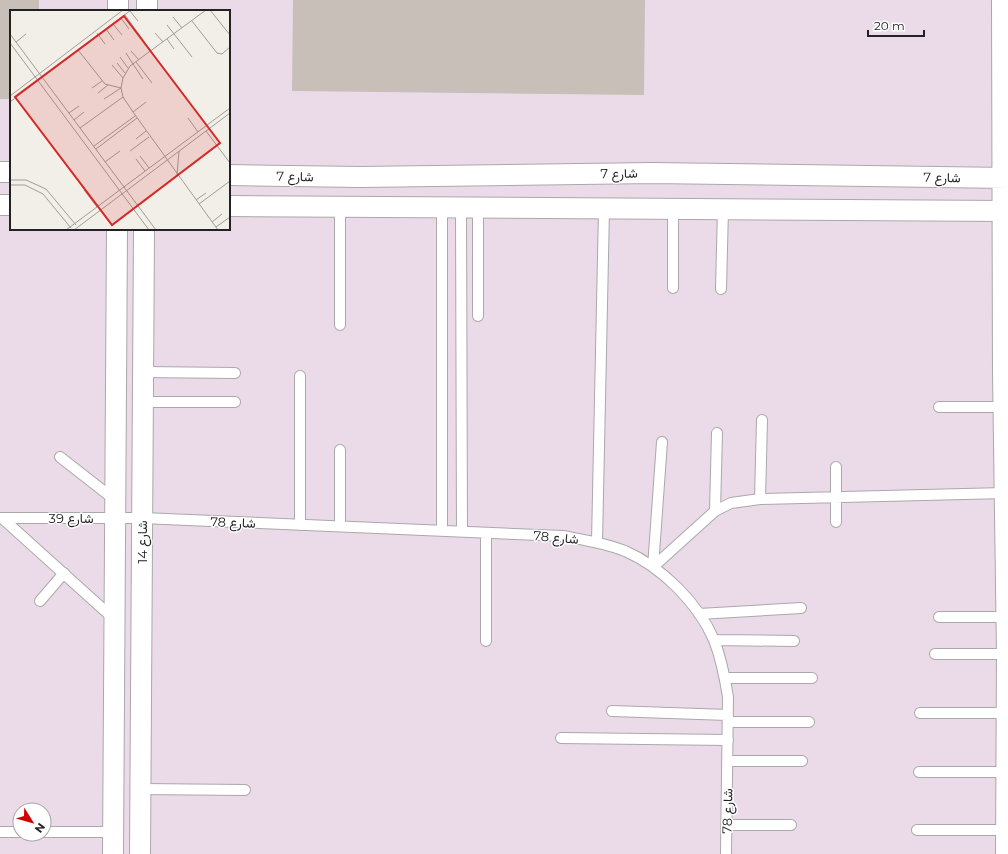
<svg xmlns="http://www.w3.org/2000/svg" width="1008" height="854" font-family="Montserrat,Vazirmatn,sans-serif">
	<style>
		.industrial { fill: #ebdbe8; fill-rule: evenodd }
		.building { fill: #c7bfb8 }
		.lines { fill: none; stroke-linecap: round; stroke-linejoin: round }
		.service-casing { stroke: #a9a9a9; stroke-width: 12 }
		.minor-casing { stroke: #a9a9a9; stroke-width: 22 }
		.service { stroke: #fff; stroke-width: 10 }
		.minor { stroke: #fff; stroke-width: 20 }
		.labels { text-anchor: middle; stroke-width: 3; stroke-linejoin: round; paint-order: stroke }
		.street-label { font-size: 13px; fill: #222; stroke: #fff }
		.inset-road { fill: none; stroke: #9f9d99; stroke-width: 1 }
		.view { fill: #d62828; fill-opacity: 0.15; stroke: #d62828; stroke-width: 2 }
		.inset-edge { fill: none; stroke: #222; stroke-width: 2 }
	</style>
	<rect width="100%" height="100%" fill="#f2efe9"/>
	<!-- industrial -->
	<path class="industrial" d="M 0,0 L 1008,0 L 1008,854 L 0,854 ZM 11,11 L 229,11 L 229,229 L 11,229 ZM 20,810 L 44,810 L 44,834 L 20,834 Z"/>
	<!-- building -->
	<path class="building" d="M 0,0 L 39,0 L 39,11 L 11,11 L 11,99 L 0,99 Z
		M 293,0 L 645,0 L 644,95 L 292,91 Z"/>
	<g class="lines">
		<!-- service casing -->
		<g class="service-casing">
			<path id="service" d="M 340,207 L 340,325
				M 442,208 L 442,531
				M 461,208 L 462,531
				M 478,208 L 478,316
				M 673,209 L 673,288
				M 721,289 L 723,209
				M 143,372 L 235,373
				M 300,376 L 300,525
				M 143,402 L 235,402
				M 939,407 L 1004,407
				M 60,457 L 115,500
				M 836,467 L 836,522
				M 760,499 L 762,420
				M 715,511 L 717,433
				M 0,518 L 142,518 L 563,536 C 584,540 605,543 625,551 C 662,567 698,603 714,640 C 721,658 725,678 728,697 L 726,854
				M 2,518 L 114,619
				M 340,526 L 340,450
				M 597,542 L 604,209
				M 653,567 L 715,511 L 731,503 L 760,499 L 1005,493
				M 653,567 L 662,442
				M 40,601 L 64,573
				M 699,614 L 801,608
				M 939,617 L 1007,617
				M 714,640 L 794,641
				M 486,641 L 486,533
				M 935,654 L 1008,654
				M 725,678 L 812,678
				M 612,711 L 728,715
				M 920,713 L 1007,713
				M 728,722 L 809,722
				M 561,738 L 728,740
				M 727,761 L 802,761
				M 919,772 L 1006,772
				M 140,789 L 245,790
				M 727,825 L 791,825
				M 917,830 L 1006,830
				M 0,832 L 20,832
				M 44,832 L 113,832"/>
		</g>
		<!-- minor casing -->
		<g class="minor-casing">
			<path id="minor" d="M 1002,0 L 1003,372 L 1007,654 L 1006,854
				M 118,11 L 118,0
				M 147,11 L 147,0
				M 0,172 L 11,172
				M 229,175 L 360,177 L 652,173 L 1008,178
				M 0,205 L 11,205
				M 229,206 L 1008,211
				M 113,854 L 117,229
				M 140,854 L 144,229"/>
		</g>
		<!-- service -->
		<use href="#service" class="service"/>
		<!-- minor -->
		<use href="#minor" class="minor"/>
	</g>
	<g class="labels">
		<!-- street labels -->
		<g class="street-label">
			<text transform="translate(619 173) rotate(-1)" y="5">شارع 7</text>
			<text transform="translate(295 176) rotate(1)" y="5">شارع 7</text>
			<text transform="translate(942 177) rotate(1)" y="5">شارع 7</text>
			<text x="71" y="523">شارع 39</text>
			<text transform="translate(233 522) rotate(2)" y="5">شارع 78</text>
			<text transform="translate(556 537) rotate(5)" y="5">شارع 78</text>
			<text transform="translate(142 542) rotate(-90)" y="5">شارع 14</text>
			<text transform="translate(727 811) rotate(-89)" y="5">شارع 78</text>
		</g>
	</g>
	<!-- overview -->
	<g transform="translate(10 10)">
		<rect width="220" height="220" fill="#f2efe9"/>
		<path class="inset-road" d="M 196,0 L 120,56 L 113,68 L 111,78 L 113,87 L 123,102 L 208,220M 200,0 L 220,25M 120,1 L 128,11M 115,5 L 141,41M 163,7 L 172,18M 111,8 L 119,19M 182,11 L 207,43 L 212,44 L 220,37M 103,14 L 112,25M 157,15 L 182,47M 96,19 L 104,30M 87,23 L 95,34M 145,23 L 153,32M 0,24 L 146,220M 157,29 L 164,39M 6,32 L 16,24M 0,33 L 139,220M 68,40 L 95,74 L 111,78M 121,41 L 129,50M 116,43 L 123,54M 110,47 L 118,58M 126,52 L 142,73M 107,53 L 115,63M 123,54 L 133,69M 102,55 L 113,68M 82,78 L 92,71M 88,83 L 98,75M 0,86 L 113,0M 94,89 L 111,78M 0,92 L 121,0M 123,102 L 136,92M 59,103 L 69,96M 178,108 L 188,122M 64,110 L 74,102M 70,118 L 113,87M 196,121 L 220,153M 126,129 L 136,121M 84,136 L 125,106M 86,139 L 127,108M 120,141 L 139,127M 130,146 L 139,158M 126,149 L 135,161M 95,152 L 110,141M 167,165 L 169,141M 0,170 L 16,170 L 36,179 L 66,215M 0,175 L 15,175 L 33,184 L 61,218M 74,180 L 87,197M 186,190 L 196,183M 189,194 L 220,171M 202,212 L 212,204M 206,217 L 220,207M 56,220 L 220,98M 64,220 L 220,103"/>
		<path class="view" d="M 114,6 L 210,133 L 102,215 L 5,87 Z"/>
		<rect width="220" height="220" class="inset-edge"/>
	</g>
	<!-- north arrow -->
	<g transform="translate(32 822) rotate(127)"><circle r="19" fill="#ffffff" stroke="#a7a7a7"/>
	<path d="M0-3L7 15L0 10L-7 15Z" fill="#d40000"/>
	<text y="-6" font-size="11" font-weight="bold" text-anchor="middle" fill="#222222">N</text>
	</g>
	<!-- scale -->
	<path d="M868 30v6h56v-6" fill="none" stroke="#222222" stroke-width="2"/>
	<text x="874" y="30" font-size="12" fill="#222222" stroke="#ffffff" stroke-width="3" paint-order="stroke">20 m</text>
</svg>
